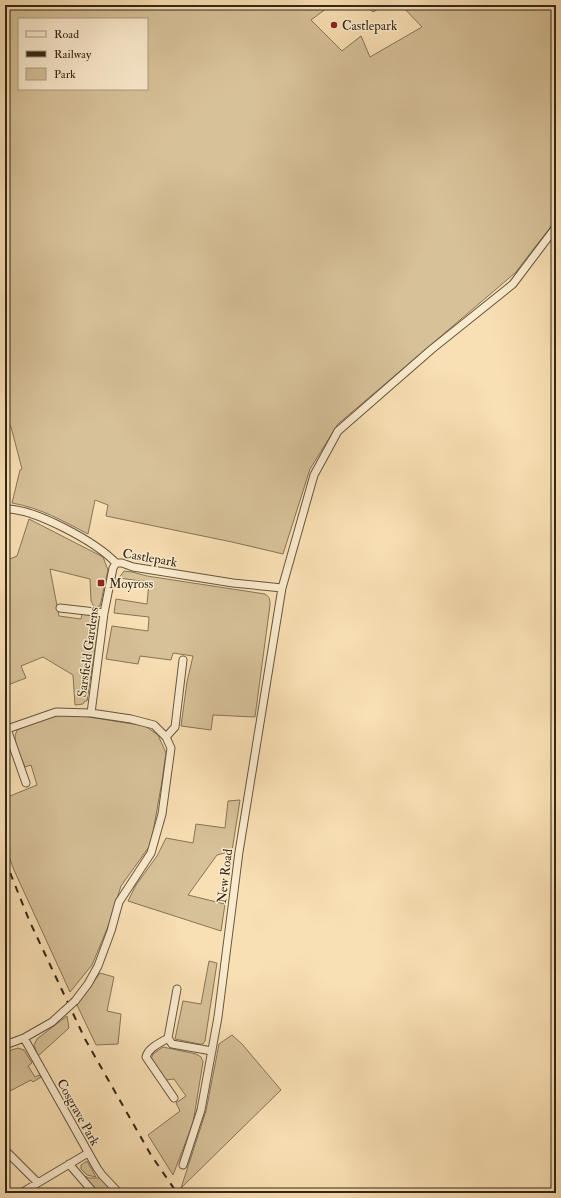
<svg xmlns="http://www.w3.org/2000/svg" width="561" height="1198" font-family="'IM FELL Double Pica',serif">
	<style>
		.green { fill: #d7c199; stroke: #857458; fill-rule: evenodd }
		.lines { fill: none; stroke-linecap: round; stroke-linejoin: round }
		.minor-casing { stroke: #64553e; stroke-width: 9 }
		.minor { stroke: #fbebce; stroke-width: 7 }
		.rail { stroke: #332716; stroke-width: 2; stroke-dasharray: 7 7; stroke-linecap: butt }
		.minor-bridge-casing { stroke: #64553e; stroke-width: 9; stroke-linecap: butt }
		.minor-bridge { stroke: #fbebce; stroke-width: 7 }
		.poi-dot { fill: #8f2418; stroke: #fbebce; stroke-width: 1.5 }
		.labels { text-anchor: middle; stroke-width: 3; stroke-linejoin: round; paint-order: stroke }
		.poi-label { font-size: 13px; fill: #332716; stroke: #fbebce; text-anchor: start }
		.street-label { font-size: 13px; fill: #332716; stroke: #fbebce }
	</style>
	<rect width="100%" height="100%" fill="#f9e0b4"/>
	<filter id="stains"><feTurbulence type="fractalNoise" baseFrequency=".005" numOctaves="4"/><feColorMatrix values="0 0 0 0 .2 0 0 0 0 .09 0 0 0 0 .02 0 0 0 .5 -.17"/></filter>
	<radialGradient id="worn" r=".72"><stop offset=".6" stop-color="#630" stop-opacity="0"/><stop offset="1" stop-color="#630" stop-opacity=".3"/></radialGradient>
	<!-- green -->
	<path class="green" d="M 5,5 L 331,5 L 311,20 L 342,51 L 361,36 L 370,57 L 422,27 L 401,5 L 556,5 L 556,220 L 515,273 L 338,424 L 310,469 L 283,554 L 232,542 L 106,516 L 108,505 L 95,500 L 88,534 C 63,521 41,508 12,503 L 20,470 L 22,469 L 11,427 L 5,419 ZM 19,19 L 147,19 L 147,89 L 19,89 Z
		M 365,5 L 385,5 L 373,12 Z
		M 29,519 L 103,557 L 108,570 L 100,606 L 94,607 L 91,601 L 90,579 L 50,569 L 59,616 L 81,619 L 82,614 C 89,615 97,615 99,623 L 87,701 L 85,701 L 83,704 L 75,705 L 73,675 L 43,657 L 21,666 L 26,678 L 5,686 L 5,581 L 9,579 L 5,572 L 5,561 L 17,556 Z
		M 124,571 L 132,572 L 147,576 L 265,594 C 270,597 270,600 270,605 L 255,717 L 213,715 L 211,730 L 181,726 L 187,682 L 193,656 L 173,653 L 171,660 L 140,656 L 138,664 L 106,659 L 112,626 L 148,631 L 149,617 L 114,613 L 116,599 L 147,604 L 149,582 L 119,578 Z
		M 61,715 L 83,716 L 145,726 L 158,735 L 166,753 L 162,781 L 151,844 L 121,886 L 109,924 L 92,965 L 70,992 L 14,870 L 5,846 L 5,798 L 37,785 L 31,765 L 25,767 C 21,756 10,740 18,729 L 48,718 Z
		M 240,800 L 232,851 L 217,855 L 188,895 L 225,904 L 221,931 L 128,901 L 136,885 L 157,856 L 166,838 L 193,843 L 196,824 L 225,828 L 228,801 Z
		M 209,961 L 217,963 L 205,1041 L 203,1044 L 199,1044 L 175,1039 L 183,1001 L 201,1004 Z
		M 100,973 L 114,977 L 107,1011 L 121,1014 L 118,1044 L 96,1045 L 77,1005 Z
		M 67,1016 L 69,1028 L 38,1056 L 34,1045 L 37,1039 Z
		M 232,1035 L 242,1044 L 281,1090 L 181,1188 L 206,1111 L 219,1044 Z
		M 163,1047 L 196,1054 L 201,1057 L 203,1062 L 193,1123 L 173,1175 L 148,1135 L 180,1111 L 176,1103 L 186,1096 L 174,1079 L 166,1080 L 151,1059 L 153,1054 Z
		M 18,1048 L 24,1050 L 32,1063 L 28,1066 L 35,1077 L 39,1075 L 41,1077 L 33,1082 L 31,1080 L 12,1090 L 5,1091 L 5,1052 Z
		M 87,1161 L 96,1177 L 87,1175 L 81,1169 L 81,1165 Z
		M 82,1175 L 89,1178 L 100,1178 L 116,1193 L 100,1193 Z"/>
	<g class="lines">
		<!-- minor casing -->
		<g class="minor-casing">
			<path id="minor" d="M 5,509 C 34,508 96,542 116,563
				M 116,563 L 122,563 L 133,567 L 233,583 L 282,588
				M 60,608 L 104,613
				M 91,713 L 104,613 L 113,568 L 116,563
				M 166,737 L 175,727 L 183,660
				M 26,783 L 7,729 L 56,712 L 91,713 L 131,719 L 154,725 L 166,737 L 171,748 L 162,814 L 151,853 L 119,902 L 111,931 L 98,966 L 88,984 L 75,1001
				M 177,989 L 168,1038 L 172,1044 L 212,1051
				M 24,1038 L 97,1168 L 102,1175 L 119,1193
				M 168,1038 C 160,1043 148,1048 146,1057 L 174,1098
				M 5,1045 L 24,1038 L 52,1022 L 64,1011
				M 5,1150 L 37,1182
				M 69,1164 L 94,1193
				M 183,1165 L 201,1110 L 218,1017 L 239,852 L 282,588 L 314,475 L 338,431 L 432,349 L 513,284 L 556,227
				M 21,1193 L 88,1153"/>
		</g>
		<!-- minor -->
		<use href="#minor" class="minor"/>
		<!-- rail -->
		<path class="rail" d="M 5,860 L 29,920 L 85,1039 L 151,1155 L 177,1193"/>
		<!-- minor-bridge casing -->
		<g class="minor-bridge-casing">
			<path id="minor-bridge" d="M 64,1011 L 75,1001"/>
		</g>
		<!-- minor-bridge -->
		<use href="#minor-bridge" class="minor-bridge"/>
	</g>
	<!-- markers -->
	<g class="poi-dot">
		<circle cx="334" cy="25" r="4"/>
		<rect x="97" y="579" width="8" height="8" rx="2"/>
	</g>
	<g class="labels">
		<!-- poi labels -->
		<g class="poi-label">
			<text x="342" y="30">Castlepark</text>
			<text x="109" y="588">Moyross</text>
		</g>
		<!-- street labels -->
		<g class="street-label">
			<text transform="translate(150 557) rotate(10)" y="5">Castlepark</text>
			<text transform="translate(87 652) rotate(-82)" y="5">Sarsfield Gardens</text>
			<text transform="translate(224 876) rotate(-83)" y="5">New Road</text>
			<text transform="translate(79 1112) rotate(61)" y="5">Cosgrave Park</text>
		</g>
	</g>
	<!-- margin -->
	<rect width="561" height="1198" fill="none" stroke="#f9e0b4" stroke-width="20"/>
	<rect x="6" y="6" width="549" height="1186" fill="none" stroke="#332716" stroke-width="2"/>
	<rect x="10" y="10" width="541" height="1178" fill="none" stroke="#332716"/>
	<!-- legend -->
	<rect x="18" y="18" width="130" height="72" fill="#fbebce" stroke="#ab9d84"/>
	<rect x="26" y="31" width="20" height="6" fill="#fbebce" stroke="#ab9d84"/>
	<text x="54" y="38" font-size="12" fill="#332716">Road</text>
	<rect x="26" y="51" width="20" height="6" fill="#332716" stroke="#ab9d84"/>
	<text x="54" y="58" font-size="12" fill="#332716">Railway</text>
	<rect x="26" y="68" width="20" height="12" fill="#d7c199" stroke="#ab9d84"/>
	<text x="54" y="78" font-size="12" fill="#332716">Park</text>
	<rect width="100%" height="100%" filter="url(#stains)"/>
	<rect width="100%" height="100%" fill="url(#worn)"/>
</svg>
